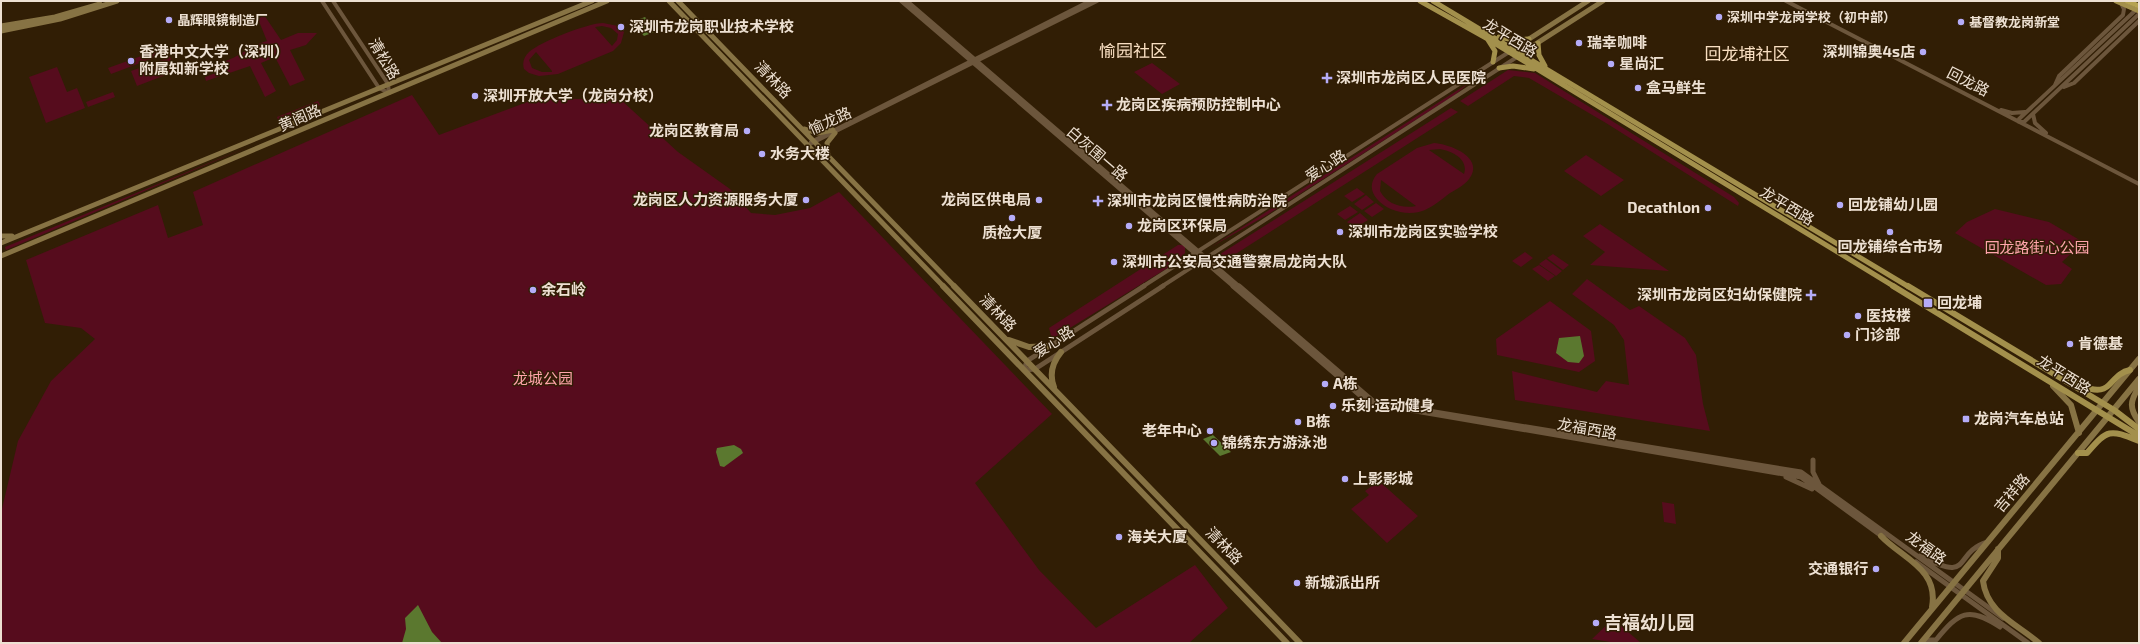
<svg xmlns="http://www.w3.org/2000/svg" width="2140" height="644" font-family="'Exo 2','Noto Sans SC',sans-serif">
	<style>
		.green { fill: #560c1d; fill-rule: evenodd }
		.water { fill: #5b782f }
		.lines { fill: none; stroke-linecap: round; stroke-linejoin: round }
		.tertiary-far1 { stroke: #6c563c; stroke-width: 4 }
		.tertiary { stroke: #6c563c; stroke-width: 5 }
		.secondary-far1 { stroke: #877344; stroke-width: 5 }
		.secondary { stroke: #877344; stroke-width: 6 }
		.primary-far1 { stroke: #a3904c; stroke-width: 5 }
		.primary { stroke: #a3904c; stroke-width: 6 }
		.trunk { stroke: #b5a352; stroke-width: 5 }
		.poi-dot { fill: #b5acf8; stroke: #311e05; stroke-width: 1.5 }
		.labels { text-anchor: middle; stroke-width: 3; stroke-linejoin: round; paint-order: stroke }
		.far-poi-label { font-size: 13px; font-weight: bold; fill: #ede0d2; stroke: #311e05; text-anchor: start }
		.poi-label { font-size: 15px; font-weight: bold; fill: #ede0d2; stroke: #311e05; text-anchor: start }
		.street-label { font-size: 15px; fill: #ede0d2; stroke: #311e05 }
		.park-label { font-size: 15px; fill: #ffa4ab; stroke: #311e05 }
		.quarter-label { font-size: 17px; fill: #f9dfc2; stroke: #311e05 }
		.near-poi-label { font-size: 18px; font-weight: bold; fill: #ede0d2; stroke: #311e05; text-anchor: start }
	</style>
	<rect width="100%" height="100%" fill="#311e05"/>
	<!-- green -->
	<path class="green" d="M 264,15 L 281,40 L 298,33 L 317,33 L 306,45 L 290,50 L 305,80 L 290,86 L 275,57 L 261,63 L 276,91 L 265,97 L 250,66 L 206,81 L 205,77 L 226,69 L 226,61 C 241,55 252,45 267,41 L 258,19 Z
		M 603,23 L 618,26 L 624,32 L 621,43 L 613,51 L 558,74 L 539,76 L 529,73 L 524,69 C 522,62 524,57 529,52 C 540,42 588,23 603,23 ZM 602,26 L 611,28 L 618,34 L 617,40 L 612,46 L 595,27 ZM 536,52 L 552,71 L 552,72 L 542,72 L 532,68 L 529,60 Z
		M 172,45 L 175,50 L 111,74 L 108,68 Z
		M 170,57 L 176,71 L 137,86 L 131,71 Z
		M 1152,63 L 1180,84 L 1162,94 L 1134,72 Z
		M 57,67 L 67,92 L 77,88 L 85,108 L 46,123 L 29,77 Z
		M 1508,70 L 1535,73 L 1734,197 L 1739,203 L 1738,206 L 1606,123 L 1529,78 L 1514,76 L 1468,106 L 1460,101 Z
		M 1469,83 L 1455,95 L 1267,215 L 1211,247 Z
		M 113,92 L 115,97 L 88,107 L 86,102 Z
		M 412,95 L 439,135 L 538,98 L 621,100 L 678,152 L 730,189 L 751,213 L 775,215 L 810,208 L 839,192 L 1052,414 L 975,483 L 1039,570 L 1096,628 L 1195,565 L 1228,608 L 1189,643 L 1,643 L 1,513 L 18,441 L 51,381 L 95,339 L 81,328 L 45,323 L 26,260 L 158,205 L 168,238 L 203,225 L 193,192 Z
		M 318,101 L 320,105 L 279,122 L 277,117 Z
		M 1451,108 L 1458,112 L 1223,262 L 1217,256 Z
		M 1434,143 C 1449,144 1482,156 1471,176 C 1467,184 1457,189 1450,193 C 1442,199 1434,206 1425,210 C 1409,217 1387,211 1377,199 C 1370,191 1370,182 1377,174 L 1417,148 ZM 1440,149 C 1452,151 1469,159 1464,174 L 1429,150 ZM 1381,180 L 1416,206 C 1402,209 1387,204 1380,191 Z
		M 248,147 L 241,150 L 6,250 L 5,247 Z
		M 1586,155 L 1624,180 L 1601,196 L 1564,171 Z
		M 1357,188 L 1365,194 L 1352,202 L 1344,196 Z
		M 1366,195 L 1374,202 L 1362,210 L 1354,204 Z
		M 1376,203 L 1384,209 L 1372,217 L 1364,211 Z
		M 1350,206 L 1358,212 L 1345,220 L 1337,214 Z
		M 1995,209 L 2049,222 L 2083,242 L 2062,262 L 2072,269 L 2061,284 L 2046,285 L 1955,233 L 1967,222 Z
		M 1360,213 L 1368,220 L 1355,228 L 1347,222 Z
		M 1600,224 L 1669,271 L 1590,265 L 1605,252 L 1583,236 Z
		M 1178,245 L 1185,245 L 1185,253 L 1174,264 L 1052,339 L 1049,328 Z
		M 1525,252 L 1533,258 L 1521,267 L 1512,261 Z
		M 1553,254 L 1569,265 L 1563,270 L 1547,258 Z
		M 1546,259 L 1562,271 L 1556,276 L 1539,264 Z
		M 1539,265 L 1555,276 L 1548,281 L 1532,269 Z
		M 1587,279 L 1630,310 L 1639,306 L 1685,338 L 1696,355 L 1703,404 L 1710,431 L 1515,400 L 1512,371 L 1597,392 L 1606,381 L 1629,385 L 1624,340 L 1614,325 L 1572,294 Z
		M 1550,301 L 1591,331 L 1595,361 L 1579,372 L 1497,355 L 1496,339 Z
		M 1379,481 L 1418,516 L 1387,543 L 1351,509 L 1369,495 L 1365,491 Z
		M 1662,502 L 1674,504 L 1676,524 L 1664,522 Z
		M 1613,619 L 1641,643 L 1616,643 L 1592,639 Z"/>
	<!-- water -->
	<path class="water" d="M 645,17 L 657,31 L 644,36 L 631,22 Z
		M 1580,336 L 1584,356 L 1579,363 L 1568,362 L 1556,353 L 1559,338 Z
		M 1213,435 L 1231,452 L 1220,456 L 1203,439 Z
		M 734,445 L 741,449 L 743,453 L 724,467 L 720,466 L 716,452 L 717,448 Z
		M 418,605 L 432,632 L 442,643 L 402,643 L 406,629 L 405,618 Z"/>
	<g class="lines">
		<!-- tertiary-far1 -->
		<path class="tertiary-far1" d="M 322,1 L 379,88 L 389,93
			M 333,1 L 388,84 L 389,93
			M 901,1 L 1234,287
			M 907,1 L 1240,287
			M 1786,1 L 2139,184
			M 2055,85 L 2059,76 L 2123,15 L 2124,9 L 2121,3
			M 2064,87 L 2074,83 L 2139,21
			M 2001,110 L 2012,113 L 2025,112
			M 2033,114 L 2035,123 L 2046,133
			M 2019,122 L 2019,119 L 2138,8
			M 2019,122 L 2024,122 L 2139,14
			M 811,142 L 1090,1
			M 808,145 L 1097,1
			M 1142,287 L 1509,52
			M 1161,287 L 1517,57"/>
		<!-- tertiary -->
		<path class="tertiary" d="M 1144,286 L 1027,361 L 1024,370 L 1035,369 L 1163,286
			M 1233,286 L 1369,403 L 1801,477 L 1883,537
			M 1239,286 L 1374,402 L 1801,472 L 2003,618
			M 1813,460 L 1813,472 L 1819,484
			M 1786,477 L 1812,489
			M 1920,556 C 1975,584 1951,553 1988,542
			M 1916,562 L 2028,643
			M 1923,640 L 1936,640 C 1959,612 1968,606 2000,627"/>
		<!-- secondary-far1 -->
		<path class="secondary-far1" d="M 669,1 L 944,287
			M 678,1 L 955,287
			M 1,26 L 55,17 L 100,4
			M 1,31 L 60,19 L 117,1
			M 1509,52 L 1588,1
			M 1517,56 L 1603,1
			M 804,129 L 818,133 L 833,130
			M 828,155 L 827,143 L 835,133
			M 1,236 L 12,236
			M 1,243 L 592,1
			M 1,256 L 607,1"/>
		<!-- secondary -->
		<path class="secondary" d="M 943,286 L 1287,643
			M 954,286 L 1300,643
			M 1009,340 L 1029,347 L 1051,346
			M 2053,386 L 2071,405 L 2079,433
			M 1054,387 C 1049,374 1052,363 1061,352
			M 2139,387 C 2130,401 2129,408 2139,422
			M 1881,536 C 1903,559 1939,569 1932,607
			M 1998,549 L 1998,558 L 1983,581 C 1987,613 2017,624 2039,643
			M 1904,643 L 2139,359
			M 1921,643 L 2139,379"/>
		<!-- primary-far1 -->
		<path class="primary-far1" d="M 1420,1 L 1486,38 L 1895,287
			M 1433,1 L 1909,287
			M 2116,1 L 2139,11
			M 1499,37 L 1514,40 L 1529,39
			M 1488,40 L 1495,51 L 1493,62
			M 1538,43 L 1539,55 L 1545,66
			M 1499,68 L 1513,66 L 1534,69"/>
		<!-- primary -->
		<path class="primary" d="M 1893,286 L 2139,436
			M 1908,286 L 2114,410 L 2139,429
			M 2062,375 C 2075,381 2096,398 2109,385 C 2116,378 2120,372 2130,370
			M 2078,453 L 2087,453 C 2108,429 2109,429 2139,441"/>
		<!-- trunk -->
		<path class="trunk" d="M 2127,1 L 2139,6"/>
	</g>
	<!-- markers -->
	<g class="poi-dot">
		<circle cx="1719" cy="17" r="4"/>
		<circle cx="169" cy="20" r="4"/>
		<circle cx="1961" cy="22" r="4"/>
		<circle cx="621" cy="27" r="4"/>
		<circle cx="1579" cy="43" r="4"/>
		<circle cx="1923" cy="52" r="4"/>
		<circle cx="131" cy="61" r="4"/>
		<circle cx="1611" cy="64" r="4"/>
		<path d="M1325 72h4v4h4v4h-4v4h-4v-4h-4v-4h4z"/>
		<circle cx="1638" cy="88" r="4"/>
		<circle cx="475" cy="96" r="4"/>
		<path d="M1105 99h4v4h4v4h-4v4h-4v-4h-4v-4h4z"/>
		<circle cx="747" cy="131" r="4"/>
		<circle cx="762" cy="154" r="4"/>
		<circle cx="806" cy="200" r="4"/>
		<circle cx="1039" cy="200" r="4"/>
		<path d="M1096 195h4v4h4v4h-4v4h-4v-4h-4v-4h4z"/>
		<circle cx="1840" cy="205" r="4"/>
		<circle cx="1708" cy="208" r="4"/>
		<circle cx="1012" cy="218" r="4"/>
		<circle cx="1129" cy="226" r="4"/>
		<circle cx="1340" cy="232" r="4"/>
		<circle cx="1890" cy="232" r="4"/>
		<circle cx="1114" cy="262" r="4"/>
		<circle cx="533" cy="290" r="4"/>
		<path d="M1809 289h4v4h4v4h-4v4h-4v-4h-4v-4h4z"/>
		<rect x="1923" y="298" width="10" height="10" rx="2"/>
		<circle cx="1858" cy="316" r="4"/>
		<circle cx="1847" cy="335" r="4"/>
		<circle cx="2070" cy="344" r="4"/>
		<circle cx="1325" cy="384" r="4"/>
		<circle cx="1333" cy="406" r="4"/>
		<rect x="1962" y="415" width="8" height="8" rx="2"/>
		<circle cx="1298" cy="422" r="4"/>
		<circle cx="1210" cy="431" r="4"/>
		<circle cx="1214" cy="443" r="4"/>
		<circle cx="1345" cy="479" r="4"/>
		<circle cx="1119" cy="537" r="4"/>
		<circle cx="1876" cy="569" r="4"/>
		<circle cx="1297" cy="583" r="4"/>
		<circle cx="1596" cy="623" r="4"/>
	</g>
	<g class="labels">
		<!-- far-poi labels -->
		<g class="far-poi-label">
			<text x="1727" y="22">深圳中学龙岗学校（初中部）</text>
			<text x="177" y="25">晶辉眼镜制造厂</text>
			<text x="1969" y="27">基督教龙岗新堂</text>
		</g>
		<!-- poi labels -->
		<g class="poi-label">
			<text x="629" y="32">深圳市龙岗职业技术学校</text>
			<text x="1587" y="48">瑞幸咖啡</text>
			<text x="139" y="57">香港中文大学（深圳）<tspan x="139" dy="17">附属知新学校</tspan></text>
			<text x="1915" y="57" text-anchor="end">深圳锦奥4s店</text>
			<text x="1619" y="69">星尚汇</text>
			<text x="1336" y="83">深圳市龙岗区人民医院</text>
			<text x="1646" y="93">盒马鲜生</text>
			<text x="483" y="101">深圳开放大学（龙岗分校）</text>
			<text x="1116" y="110">龙岗区疾病预防控制中心</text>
			<text x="739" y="136" text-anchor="end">龙岗区教育局</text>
			<text x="770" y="159">水务大楼</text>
			<text x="798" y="205" text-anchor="end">龙岗区人力资源服务大厦</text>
			<text x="1031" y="205" text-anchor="end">龙岗区供电局</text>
			<text x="1107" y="206">深圳市龙岗区慢性病防治院</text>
			<text x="1848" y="210">回龙铺幼儿园</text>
			<text x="1700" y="213" text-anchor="end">Decathlon</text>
			<text x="1137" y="231">龙岗区环保局</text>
			<text x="1348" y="237">深圳市龙岗区实验学校</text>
			<text x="1012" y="238" text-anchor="middle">质检大厦</text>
			<text x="1890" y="252" text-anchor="middle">回龙铺综合市场</text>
			<text x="1122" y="267">深圳市公安局交通警察局龙岗大队</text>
			<text x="541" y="295">余石岭</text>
			<text x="1802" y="300" text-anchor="end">深圳市龙岗区妇幼保健院</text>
			<text x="1937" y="308">回龙埔</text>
			<text x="1866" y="321">医技楼</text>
			<text x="1855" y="340">门诊部</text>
			<text x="2078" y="349">肯德基</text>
			<text x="1333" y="389">A栋</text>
			<text x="1341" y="411">乐刻·运动健身</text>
			<text x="1974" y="424">龙岗汽车总站</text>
			<text x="1306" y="427">B栋</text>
			<text x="1202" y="436" text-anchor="end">老年中心</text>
			<text x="1222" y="448">锦绣东方游泳池</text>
			<text x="1353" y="484">上影影城</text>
			<text x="1127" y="542">海关大厦</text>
			<text x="1868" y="574" text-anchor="end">交通银行</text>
			<text x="1305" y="588">新城派出所</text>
		</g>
		<!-- street labels -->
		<g class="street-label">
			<text transform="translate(1510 38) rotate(31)" y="5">龙平西路</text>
			<text transform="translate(384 59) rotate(59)" y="5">清松路</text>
			<text transform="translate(773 80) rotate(46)" y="5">清林路</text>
			<text transform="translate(1968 82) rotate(27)" y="5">回龙路</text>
			<text transform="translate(300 118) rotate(-23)" y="5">黄阁路</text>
			<text transform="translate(830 121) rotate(-24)" y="5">愉龙路</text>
			<text transform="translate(1097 154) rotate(41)" y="5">白灰围一路</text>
			<text transform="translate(1326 166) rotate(-33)" y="5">爱心路</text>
			<text transform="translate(1787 206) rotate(31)" y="5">龙平西路</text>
			<text transform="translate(998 313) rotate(46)" y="5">清林路</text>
			<text transform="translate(1054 342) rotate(-33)" y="5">爱心路</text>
			<text transform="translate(2064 375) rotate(32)" y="5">龙平西路</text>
			<text transform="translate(1587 429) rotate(10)" y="5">龙福西路</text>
			<text transform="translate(2012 493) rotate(-50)" y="5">吉祥路</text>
			<text transform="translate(1224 546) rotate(46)" y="5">清林路</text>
			<text transform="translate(1926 548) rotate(36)" y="5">龙福路</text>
		</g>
		<!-- park labels -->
		<g class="park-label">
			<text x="2037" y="253">回龙路街心公园</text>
			<text x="543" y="384">龙城公园</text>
		</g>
		<!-- quarter labels -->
		<g class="quarter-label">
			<text x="1133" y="57">愉园社区</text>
			<text x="1747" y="60">回龙埔社区</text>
		</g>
		<!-- near-poi labels -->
		<g class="near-poi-label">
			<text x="1604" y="629">吉福幼儿园</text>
		</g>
	</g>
	<!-- border -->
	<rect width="2140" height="644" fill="none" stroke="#ede0d2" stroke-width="4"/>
</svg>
